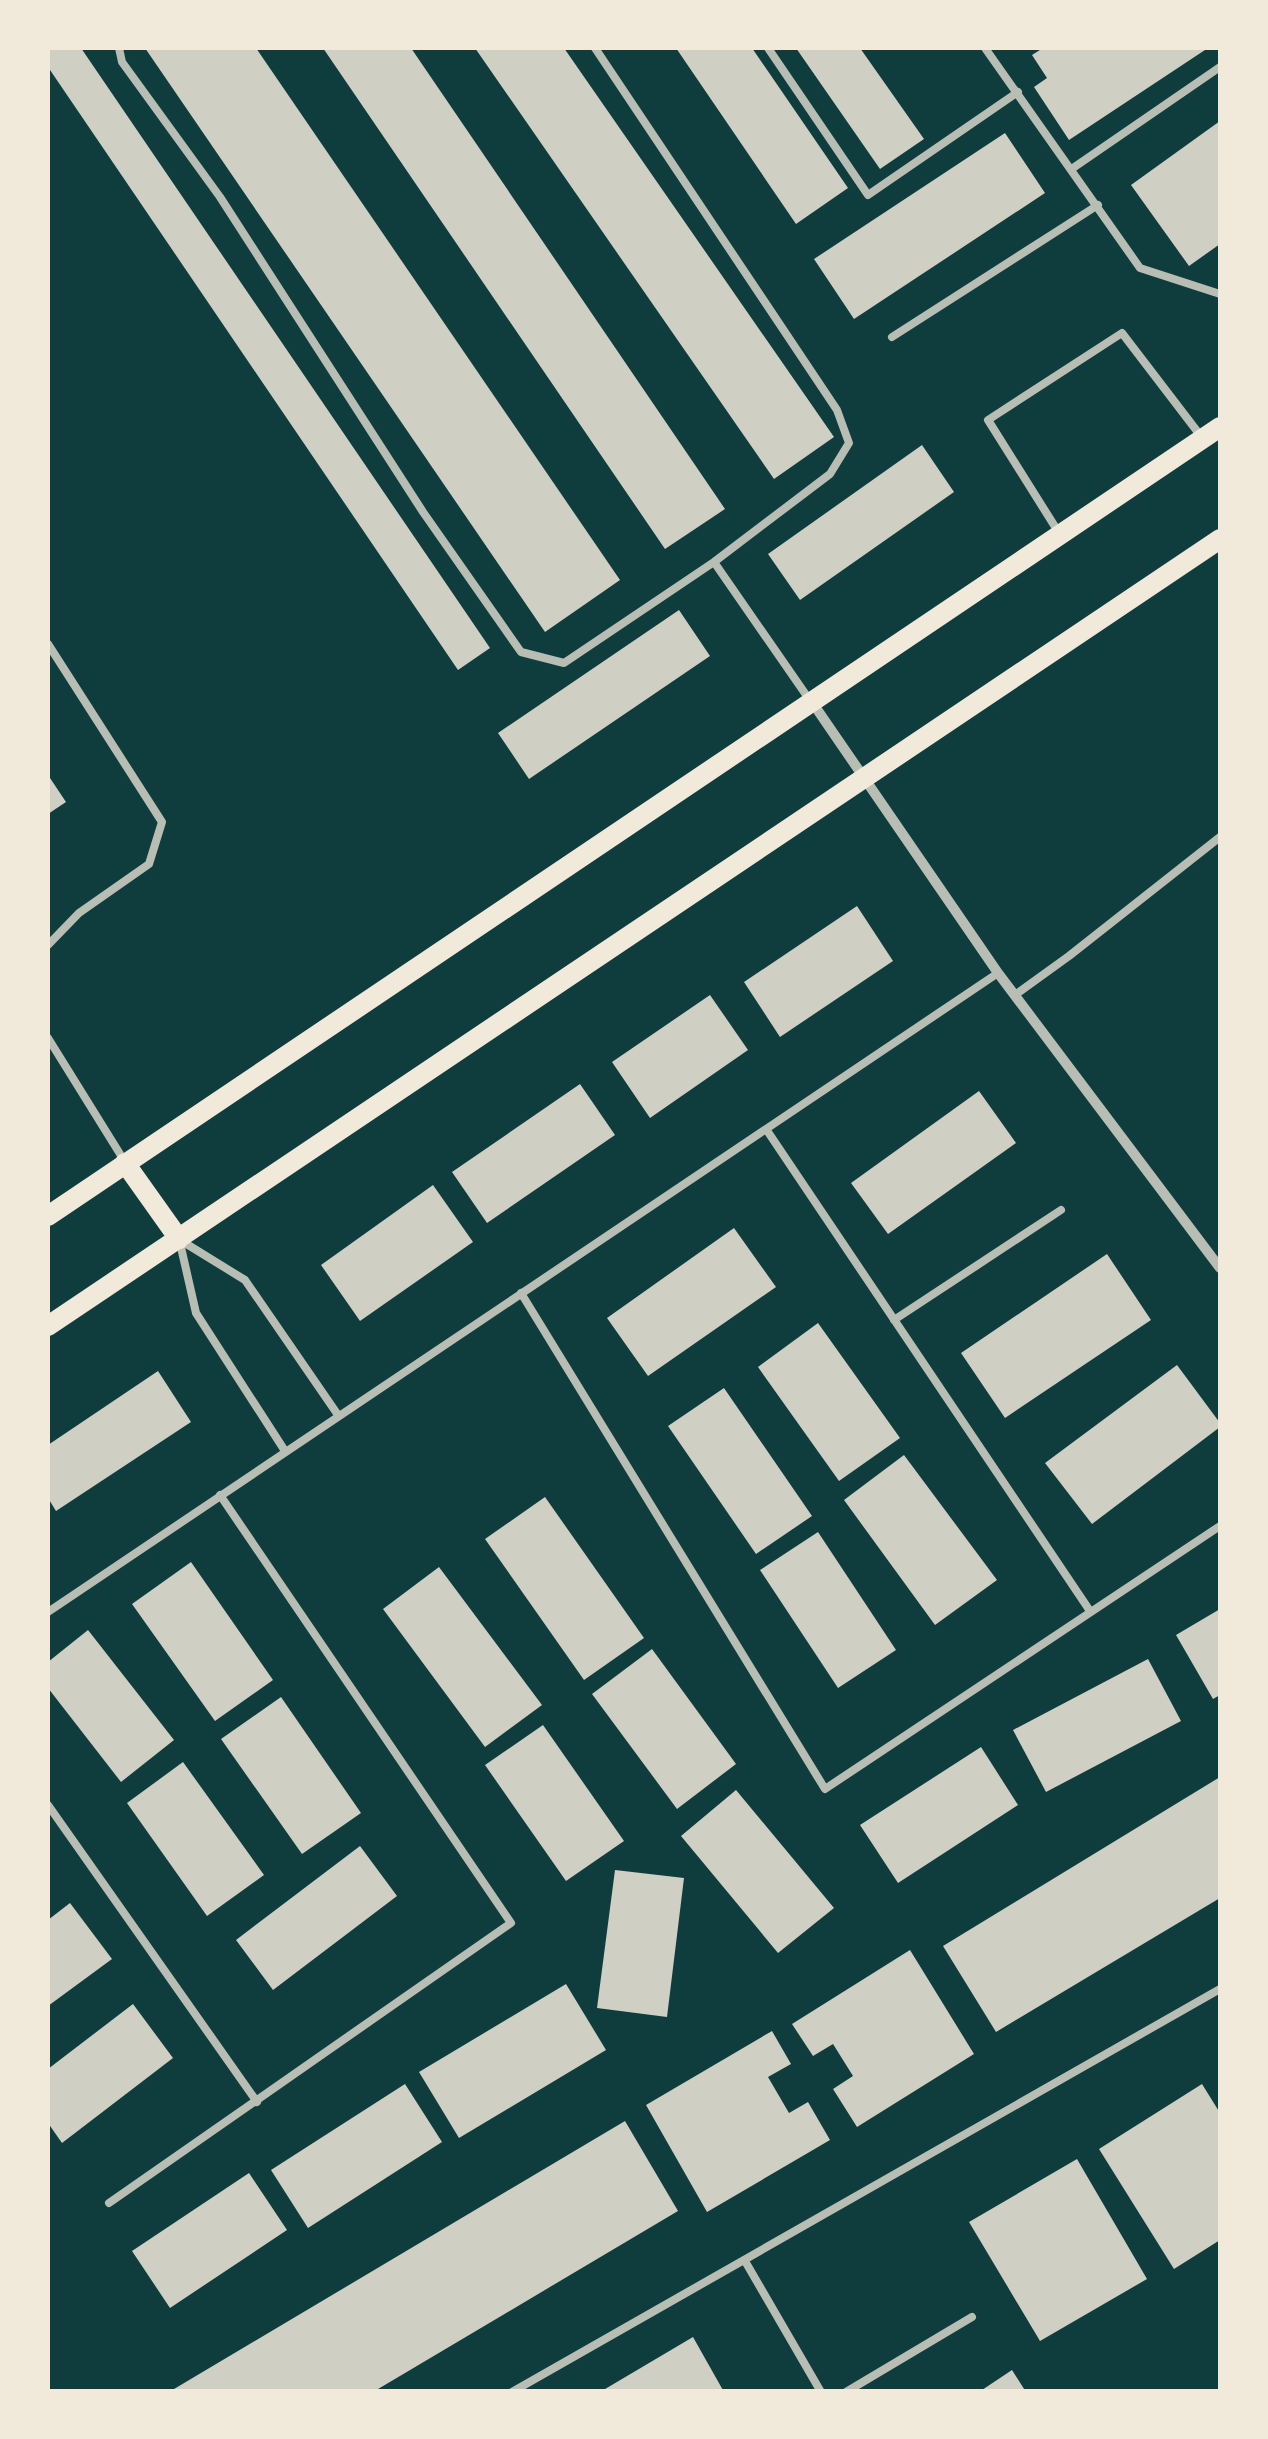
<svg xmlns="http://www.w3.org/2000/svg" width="1268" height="2439" font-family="Inter,sans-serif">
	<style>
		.building { fill: #cfcfc3 }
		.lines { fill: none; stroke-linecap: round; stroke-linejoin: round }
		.service { stroke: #b8beb3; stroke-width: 8 }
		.minor { stroke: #b8beb3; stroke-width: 10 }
		.secondary { stroke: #f1e9da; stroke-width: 20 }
	</style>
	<rect width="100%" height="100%" fill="#0f3d3e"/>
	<!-- building -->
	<path class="building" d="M 48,48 L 81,48 L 490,648 L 458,670 L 48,67 Z
		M 145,48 L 256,48 L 620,580 L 545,632 Z
		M 323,48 L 411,48 L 725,509 L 665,549 Z
		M 475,48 L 564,48 L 834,437 L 774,479 Z
		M 676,48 L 752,48 L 848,188 L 796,224 Z
		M 796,48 L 860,48 L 924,139 L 880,169 Z
		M 1043,48 L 1208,48 L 1069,140 L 1034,87 L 1047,78 L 1032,55 Z
		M 1220,121 L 1220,244 L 1189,266 L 1131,185 Z
		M 1005,133 L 1045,193 L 854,319 L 814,259 Z
		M 922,445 L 954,492 L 800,600 L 768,554 Z
		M 679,610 L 710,656 L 529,779 L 498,733 Z
		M 48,775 L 66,802 L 48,814 Z
		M 857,906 L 893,961 L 780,1037 L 744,982 Z
		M 710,995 L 748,1050 L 650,1118 L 612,1062 Z
		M 580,1084 L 615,1135 L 487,1223 L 452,1172 Z
		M 979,1091 L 1016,1143 L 888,1234 L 851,1183 Z
		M 433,1185 L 473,1242 L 360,1321 L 321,1265 Z
		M 734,1228 L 776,1287 L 648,1376 L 607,1318 Z
		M 1107,1254 L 1151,1320 L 1005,1418 L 961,1353 Z
		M 818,1323 L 900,1438 L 839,1481 L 758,1367 Z
		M 1177,1365 L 1220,1423 L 1220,1427 L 1092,1524 L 1045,1463 Z
		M 158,1371 L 191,1422 L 56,1511 L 48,1498 L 48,1445 Z
		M 724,1388 L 812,1516 L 756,1554 L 668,1426 Z
		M 904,1455 L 997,1580 L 935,1625 L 844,1500 Z
		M 545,1497 L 644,1638 L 584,1680 L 485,1539 Z
		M 818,1532 L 896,1650 L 838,1688 L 760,1570 Z
		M 191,1562 L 273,1680 L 215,1721 L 132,1604 Z
		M 439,1567 L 542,1705 L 485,1747 L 383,1609 Z
		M 1220,1609 L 1220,1695 L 1213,1699 L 1176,1635 Z
		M 88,1630 L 174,1740 L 121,1782 L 48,1688 L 48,1662 Z
		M 652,1649 L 736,1764 L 677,1809 L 592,1694 Z
		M 1148,1659 L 1181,1721 L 1046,1792 L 1013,1730 Z
		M 281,1697 L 361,1813 L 302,1854 L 221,1739 Z
		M 543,1725 L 624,1841 L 566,1881 L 485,1765 Z
		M 981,1747 L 1018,1805 L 898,1883 L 860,1825 Z
		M 183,1762 L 264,1875 L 207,1916 L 127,1803 Z
		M 1220,1777 L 1220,1898 L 996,2032 L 943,1946 Z
		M 736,1790 L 834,1908 L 778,1953 L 681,1836 Z
		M 360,1846 L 397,1896 L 273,1990 L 236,1940 Z
		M 615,1870 L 684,1878 L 667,2017 L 597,2008 Z
		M 70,1903 L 112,1959 L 48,2006 L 48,1920 Z
		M 910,1950 L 974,2054 L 857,2127 L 833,2089 L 853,2076 L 833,2044 L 813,2056 L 792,2024 Z
		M 566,1984 L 606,2050 L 459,2138 L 419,2072 Z
		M 133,2004 L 173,2058 L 62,2143 L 48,2123 L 48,2069 Z
		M 772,2031 L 791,2064 L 768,2077 L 789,2113 L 808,2102 L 830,2140 L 707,2212 L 646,2105 Z
		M 405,2084 L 442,2142 L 308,2228 L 271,2170 Z
		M 1202,2084 L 1220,2113 L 1220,2240 L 1174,2269 L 1099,2149 Z
		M 625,2121 L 678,2211 L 373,2392 L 169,2392 Z
		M 1077,2159 L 1147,2279 L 1040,2341 L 969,2222 Z
		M 249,2173 L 287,2230 L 170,2308 L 132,2251 Z
		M 693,2337 L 724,2392 L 600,2392 Z
		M 1012,2370 L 1026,2392 L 979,2392 Z"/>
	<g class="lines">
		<!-- service -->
		<path class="service" d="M 119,48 L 122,62 L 220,197 L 423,512 L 521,652 L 564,663 L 714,562 L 830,474 L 849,443 L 837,410 L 595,48
			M 768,48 L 868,195 L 1018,92
			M 985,48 L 1140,268 L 1220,294
			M 1073,168 L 1220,67
			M 892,337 L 1098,205
			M 1059,533 L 988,420 L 1122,333 L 1200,435
			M 714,562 L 811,702
			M 48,644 L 162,822 L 149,864 L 79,913 L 48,945
			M 1015,995 L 1069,956 L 1220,837
			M 48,1038 L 125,1162
			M 766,1129 L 1090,1611
			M 180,1240 L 245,1280 L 338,1415
			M 180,1243 L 196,1313 L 285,1451
			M 521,1293 L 825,1789 L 1220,1526
			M 894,1320 L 1061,1210
			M 48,1612 L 998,973
			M 48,1805 L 257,2102
			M 109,2203 L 511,1923 L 220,1495
			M 745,2261 L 821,2392
			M 512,2392 L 1220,1989
			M 846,2392 L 972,2317"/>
		<!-- minor -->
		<path class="minor" d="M 812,702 L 998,973 L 1220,1268"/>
		<!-- secondary -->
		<path class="secondary" d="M 125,1163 L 179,1239
			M 48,1216 L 1220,427
			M 48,1326 L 1220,539"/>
	</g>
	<!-- border -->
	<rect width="1268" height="2439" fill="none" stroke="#f1e9da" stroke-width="100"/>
</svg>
